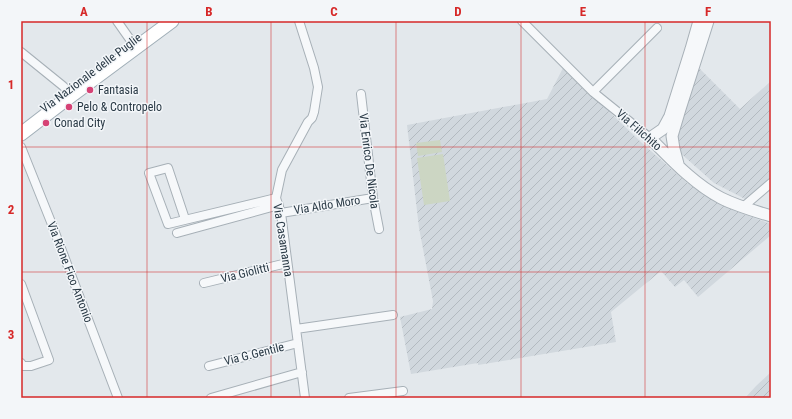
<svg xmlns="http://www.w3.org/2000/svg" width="792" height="419" font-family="'Roboto Condensed',sans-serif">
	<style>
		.industrial { fill: url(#industrial-furrows) }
		.park { fill: #ccd6c3 }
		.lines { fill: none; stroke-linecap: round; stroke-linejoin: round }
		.minor-casing { stroke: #a7b0b7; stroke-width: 10 }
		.tertiary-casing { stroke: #a7b0b7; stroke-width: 13 }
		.primary-casing { stroke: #a1afb8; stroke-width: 15 }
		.minor { stroke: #f6f8fa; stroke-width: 8 }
		.tertiary { stroke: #f6f8fa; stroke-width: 11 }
		.primary { stroke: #fff; stroke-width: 13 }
		.grid { fill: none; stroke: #d62828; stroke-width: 1; stroke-opacity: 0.55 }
		.poi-dot { fill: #d64275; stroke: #f3f6f9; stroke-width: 1.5 }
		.labels { text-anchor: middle; stroke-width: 3; stroke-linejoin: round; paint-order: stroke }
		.street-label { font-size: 12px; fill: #293945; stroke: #f3f6f9 }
		.poi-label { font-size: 12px; fill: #293945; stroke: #f3f6f9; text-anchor: start }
		.neatline { fill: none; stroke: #d62828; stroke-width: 1.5 }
		.grid-label { font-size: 13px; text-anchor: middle; font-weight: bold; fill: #d62828 }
	</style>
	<defs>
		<pattern id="industrial-furrows" width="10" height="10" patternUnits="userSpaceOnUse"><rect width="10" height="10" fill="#d1d8de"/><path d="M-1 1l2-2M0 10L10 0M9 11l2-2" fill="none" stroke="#b3bac0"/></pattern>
	</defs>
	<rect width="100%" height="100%" fill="#e3e8ec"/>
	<!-- industrial -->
	<path class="industrial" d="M 563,68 L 642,143 L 687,183 L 704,195 L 735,211 L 771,224 L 771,235 L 698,297 L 684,280 L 675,287 L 661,271 L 611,312 L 616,342 L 478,365 L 478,363 L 411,374 L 400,317 L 432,309 L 433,301 L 419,228 L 407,125 L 547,99 Z
		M 699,68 L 740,109 L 771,81 L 771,179 L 747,200 L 714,183 L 678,151 L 676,134 Z
		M 771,372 L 771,398 L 745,398 L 756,386 Z"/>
	<!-- park -->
	<path class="park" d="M 440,140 L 442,152 L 418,156 L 416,143 Z
		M 443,154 L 450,201 L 424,205 L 417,158 Z"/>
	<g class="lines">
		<!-- minor casing -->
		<g class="minor-casing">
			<path id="minor" d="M 117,21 L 136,48
				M 299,21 L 314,68 L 318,87 L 314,112 L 312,118 L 308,122 L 282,170 L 276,198 L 281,213 L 305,398
				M 522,21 L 593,92 L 650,138
				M 21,52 L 63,86 L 72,95
				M 593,92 L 657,28
				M 361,94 L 373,198 L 379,229
				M 21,147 L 51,222 L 118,398
				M 743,207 L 771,183
				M 281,213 L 373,198
				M 185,219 L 168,168 L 149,173 L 168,224 L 276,198
				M 177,233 L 279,205
				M 204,283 L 287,263
				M 21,284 L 49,360 L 31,366 L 23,366 L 21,363
				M 296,329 L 393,315
				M 209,366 L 298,343
				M 211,398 L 302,372
				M 349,398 L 403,391"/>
		</g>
		<!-- tertiary casing -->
		<g class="tertiary-casing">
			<path id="tertiary" d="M 699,21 L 691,49 L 670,116 L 663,129 L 650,138 C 672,160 694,184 721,198 C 737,206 754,211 771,216
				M 678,164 L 674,149 L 672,136 L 680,109 L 708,21"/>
		</g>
		<!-- primary casing -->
		<g class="primary-casing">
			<path id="primary" d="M 21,134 L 60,104 L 172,21"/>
		</g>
		<!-- minor -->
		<use href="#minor" class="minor"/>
		<!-- tertiary -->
		<use href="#tertiary" class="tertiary"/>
		<!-- primary -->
		<use href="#primary" class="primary"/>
	</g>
	<!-- grid -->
	<path class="grid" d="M 147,21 L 147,398M 271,21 L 271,398M 396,21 L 396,398M 521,21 L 521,398M 645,21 L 645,398M 21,147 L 771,147M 21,272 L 771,272"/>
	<!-- markers -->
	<g class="poi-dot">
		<circle cx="90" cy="90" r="4"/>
		<circle cx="69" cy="107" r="4"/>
		<circle cx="46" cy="123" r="4"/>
	</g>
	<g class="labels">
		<!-- street labels -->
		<g class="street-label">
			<text transform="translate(91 73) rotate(-37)" y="4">Via Nazionale delle Puglie</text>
			<text transform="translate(639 130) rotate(41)" y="4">Via Filichito</text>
			<text transform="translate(369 161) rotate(83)" y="4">Via Enrico De Nicola</text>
			<text transform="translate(327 205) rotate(-9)" y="4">Via Aldo Moro</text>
			<text transform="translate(283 240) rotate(81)" y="4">Via Casamanna</text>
			<text transform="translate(70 272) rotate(69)" y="4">Via Rione Fico Antonio</text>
			<text transform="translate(245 273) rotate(-14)" y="4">Via Giolitti</text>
			<text transform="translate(254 354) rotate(-14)" y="4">Via G.Gentile</text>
		</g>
		<!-- poi labels -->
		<g class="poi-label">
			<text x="98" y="94">Fantasia</text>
			<text x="77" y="111">Pelo &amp; Contropelo</text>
			<text x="54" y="127">Conad City</text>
		</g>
	</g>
	<!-- border -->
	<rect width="792" height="419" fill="none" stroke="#f3f6f9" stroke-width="44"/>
	<rect x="22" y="22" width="748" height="375" class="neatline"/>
	<g class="grid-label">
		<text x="84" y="16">A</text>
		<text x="209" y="16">B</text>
		<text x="334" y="16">C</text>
		<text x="458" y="16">D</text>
		<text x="583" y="16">E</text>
		<text x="708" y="16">F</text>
		<text x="11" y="89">1</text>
		<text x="11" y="214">2</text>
		<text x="11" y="339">3</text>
	</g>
</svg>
